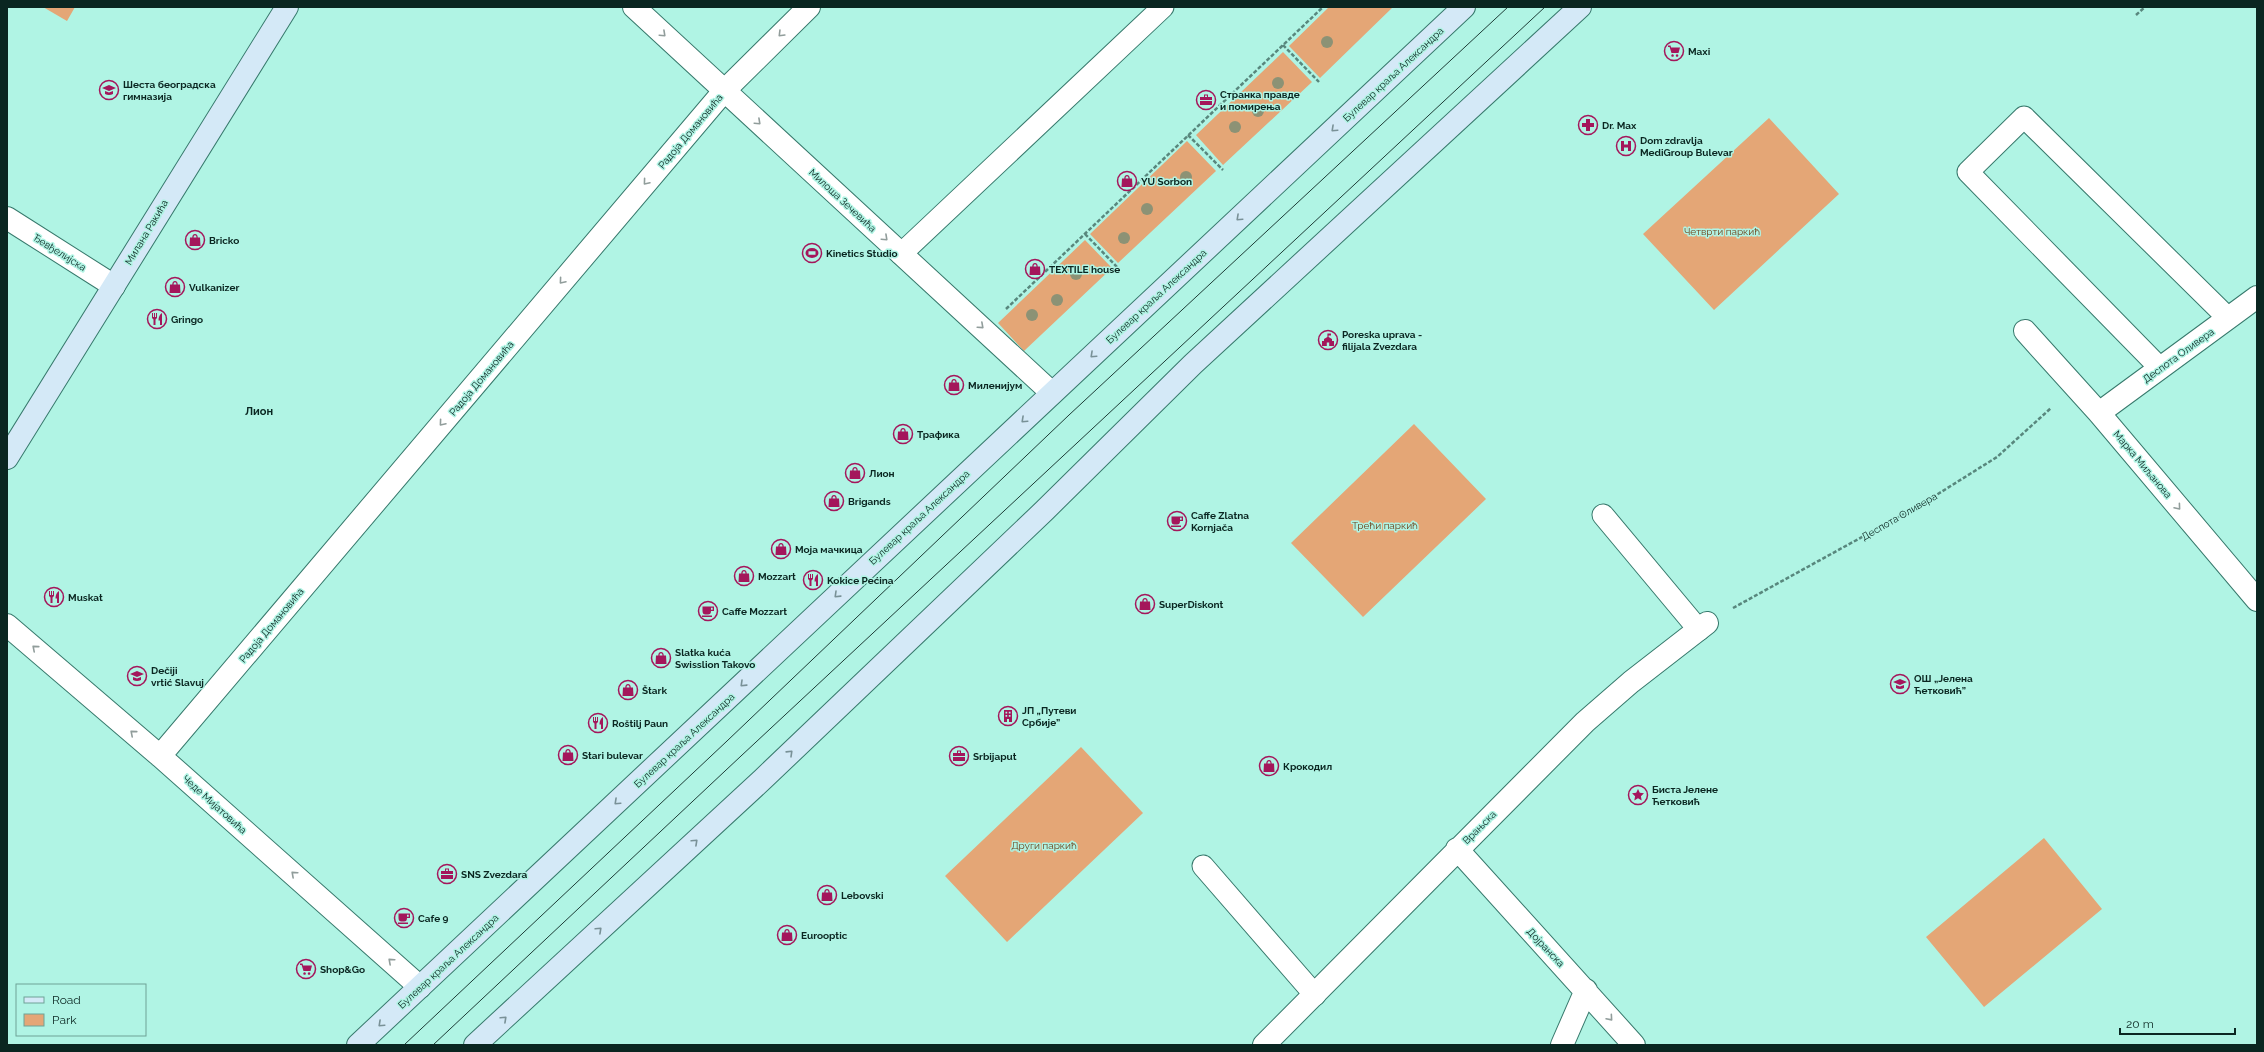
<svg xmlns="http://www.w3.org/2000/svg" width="2264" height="1052" font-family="Raleway,sans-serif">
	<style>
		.green { fill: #e4a676 }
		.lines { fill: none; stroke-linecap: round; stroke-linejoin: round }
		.lane-casing { stroke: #37796c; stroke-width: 23 }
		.street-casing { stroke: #37796c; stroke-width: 24 }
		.secondary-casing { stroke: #37796c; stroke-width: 24 }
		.path { stroke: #58877d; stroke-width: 2.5; stroke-dasharray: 4 2; stroke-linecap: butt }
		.lane { stroke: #fff; stroke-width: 21 }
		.street { stroke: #fff; stroke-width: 22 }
		.secondary { stroke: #d4e9f7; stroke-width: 22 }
		.tram { stroke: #1d3d37; stroke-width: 1 }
		.tree { fill: #8c9275 }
		.oneway { stroke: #919d9b }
		.oneway2 { stroke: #799197 }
		.labels { text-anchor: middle; stroke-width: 3; stroke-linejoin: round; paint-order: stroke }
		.poi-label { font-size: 10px; font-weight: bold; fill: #0a2621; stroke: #b0f4e4; text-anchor: start }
		.street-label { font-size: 10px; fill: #0a2621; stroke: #b0f4e4 }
		.park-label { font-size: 10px; fill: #6f421a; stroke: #b0f4e4 }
		.neighbourhood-label { font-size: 11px; font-weight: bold; fill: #0a2621; stroke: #b0f4e4 }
	</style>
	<rect width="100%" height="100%" fill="#b0f4e4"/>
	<!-- green -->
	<path class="green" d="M 43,7 L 75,7 L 67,21 Z
		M 1329,7 L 1393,7 L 1320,78 L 1289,46 Z
		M 1283,52 L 1312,82 L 1223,165 L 1196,135 Z
		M 1769,118 L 1839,194 L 1714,310 L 1643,234 Z
		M 1187,141 L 1216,171 L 1118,263 L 1090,234 Z
		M 1085,240 L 1112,268 L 1024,351 L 998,323 Z
		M 1414,424 L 1486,499 L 1363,617 L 1291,543 Z
		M 1081,747 L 1143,813 L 1007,942 L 945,876 Z
		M 2044,838 L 2102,909 L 1984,1007 L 1926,937 Z"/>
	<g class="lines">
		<!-- lane casing -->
		<g class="lane-casing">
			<path id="lane" d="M 901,254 L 1163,7
				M 2160,368 L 1968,172 L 2024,117 L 2228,318
				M 1603,515 L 1699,630
				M 1203,866 L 1315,995"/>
		</g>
		<!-- street casing -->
		<g class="street-casing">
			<path id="street" d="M 634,7 L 1052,393
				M 7,218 L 114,286
				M 2025,331 L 2099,413 L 2257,600
				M 2099,413 L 2257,297
				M 7,625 L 160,756 L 420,987
				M 160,756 L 724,91 L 809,7
				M 1457,849 L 1634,1045
				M 1264,1045 L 1585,722 L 1631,682 L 1707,623
				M 1562,1045 L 1586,990"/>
		</g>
		<!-- secondary casing -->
		<g class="secondary-casing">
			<path id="secondary" d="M 7,458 L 287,7
				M 358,1045 L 1464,7
				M 475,1045 L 763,779 L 1044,511 L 1193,364 L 1580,7"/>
		</g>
		<!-- path -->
		<path class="path" d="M 2136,15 L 2145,7
			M 1283,45 L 1319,82
			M 1188,135 L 1223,170
			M 1085,234 L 1118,268
			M 1006,309 L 1323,7
			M 1733,608 L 1922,504 L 1997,457 L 2051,408"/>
		<!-- lane -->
		<use href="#lane" class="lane"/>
		<!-- street -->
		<use href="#street" class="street"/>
		<!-- secondary -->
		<use href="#secondary" class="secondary"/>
		<!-- tram -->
		<path class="tram" d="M 404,1045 L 727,741 L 1069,415 L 1508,7
			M 433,1045 L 741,756 L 1545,7"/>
	</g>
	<!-- trees -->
	<g class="tree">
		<circle cx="1327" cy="42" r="6"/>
		<circle cx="1278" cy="83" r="6"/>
		<circle cx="1258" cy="111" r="6"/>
		<circle cx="1235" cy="127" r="6"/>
		<circle cx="1186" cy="177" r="6"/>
		<circle cx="1147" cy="209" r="6"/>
		<circle cx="1124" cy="238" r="6"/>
		<circle cx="1076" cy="274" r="6"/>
		<circle cx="1057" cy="300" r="6"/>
		<circle cx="1032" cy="315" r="6"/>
	</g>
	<!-- one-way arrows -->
	<defs><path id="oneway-chevron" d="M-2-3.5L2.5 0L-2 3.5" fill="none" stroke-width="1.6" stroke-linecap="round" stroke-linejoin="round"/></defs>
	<g class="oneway">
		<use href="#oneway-chevron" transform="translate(663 34) rotate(43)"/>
		<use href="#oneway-chevron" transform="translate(781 34) rotate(135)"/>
		<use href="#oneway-chevron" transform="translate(758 122) rotate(43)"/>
		<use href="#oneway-chevron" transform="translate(646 182) rotate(130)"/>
		<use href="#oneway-chevron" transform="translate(885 238) rotate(43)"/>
		<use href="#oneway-chevron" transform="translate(562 281) rotate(130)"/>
		<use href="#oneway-chevron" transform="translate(981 326) rotate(42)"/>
		<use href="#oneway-chevron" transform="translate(442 423) rotate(130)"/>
		<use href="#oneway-chevron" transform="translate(2178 507) rotate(50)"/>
		<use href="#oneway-chevron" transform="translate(35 648) rotate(-139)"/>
		<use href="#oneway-chevron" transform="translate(133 733) rotate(-139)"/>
		<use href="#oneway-chevron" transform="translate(294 874) rotate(-138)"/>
		<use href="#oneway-chevron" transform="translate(391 961) rotate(-138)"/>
		<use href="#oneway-chevron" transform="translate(1610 1018) rotate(49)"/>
	</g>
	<g class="oneway2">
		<use href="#oneway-chevron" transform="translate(1334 129) rotate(137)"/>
		<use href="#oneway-chevron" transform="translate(1239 218) rotate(137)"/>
		<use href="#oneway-chevron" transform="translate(1093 355) rotate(137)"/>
		<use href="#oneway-chevron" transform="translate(1024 420) rotate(137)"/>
		<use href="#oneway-chevron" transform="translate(837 595) rotate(136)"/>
		<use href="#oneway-chevron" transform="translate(743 684) rotate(136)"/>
		<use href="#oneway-chevron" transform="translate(790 753) rotate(-44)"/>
		<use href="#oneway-chevron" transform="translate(617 802) rotate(137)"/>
		<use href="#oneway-chevron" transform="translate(695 842) rotate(-43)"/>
		<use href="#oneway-chevron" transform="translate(599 930) rotate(-43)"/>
		<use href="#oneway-chevron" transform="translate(504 1019) rotate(-43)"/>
		<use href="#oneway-chevron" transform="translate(381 1024) rotate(137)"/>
	</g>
	<!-- icons -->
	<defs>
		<g id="supermarket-ring" transform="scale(1)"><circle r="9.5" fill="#b0f4e4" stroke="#a4165b" stroke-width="1.5"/><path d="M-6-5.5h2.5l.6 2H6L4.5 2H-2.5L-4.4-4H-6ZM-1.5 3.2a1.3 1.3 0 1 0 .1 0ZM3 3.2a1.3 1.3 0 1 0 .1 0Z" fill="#a4165b"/></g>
		<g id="school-ring" transform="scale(1)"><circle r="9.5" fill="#b0f4e4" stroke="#a4165b" stroke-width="1.5"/><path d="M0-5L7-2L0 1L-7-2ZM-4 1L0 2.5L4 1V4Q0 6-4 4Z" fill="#a4165b"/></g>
		<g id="office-ring" transform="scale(1)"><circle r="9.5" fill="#b0f4e4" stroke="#a4165b" stroke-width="1.5"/><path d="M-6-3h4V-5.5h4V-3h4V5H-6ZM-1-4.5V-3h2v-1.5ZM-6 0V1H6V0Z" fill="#a4165b"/></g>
		<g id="pharmacy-ring" transform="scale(1)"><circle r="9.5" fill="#b0f4e4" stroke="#a4165b" stroke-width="1.5"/><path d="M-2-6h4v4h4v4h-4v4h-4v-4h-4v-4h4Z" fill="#a4165b"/></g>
		<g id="hospital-ring" transform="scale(1)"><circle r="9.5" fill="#b0f4e4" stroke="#a4165b" stroke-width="1.5"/><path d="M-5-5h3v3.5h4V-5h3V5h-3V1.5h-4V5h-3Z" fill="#a4165b"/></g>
		<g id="shop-ring" transform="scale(1)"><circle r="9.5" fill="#b0f4e4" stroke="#a4165b" stroke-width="1.5"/><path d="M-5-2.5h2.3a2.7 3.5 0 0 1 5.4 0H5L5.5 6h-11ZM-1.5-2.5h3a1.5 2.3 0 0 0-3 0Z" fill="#a4165b"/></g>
		<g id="stadium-ring" transform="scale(1)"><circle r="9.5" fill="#b0f4e4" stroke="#a4165b" stroke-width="1.5"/><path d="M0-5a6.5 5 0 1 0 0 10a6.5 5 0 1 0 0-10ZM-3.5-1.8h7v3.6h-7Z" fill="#a4165b"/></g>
		<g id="restaurant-ring" transform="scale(1)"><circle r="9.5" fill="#b0f4e4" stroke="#a4165b" stroke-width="1.5"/><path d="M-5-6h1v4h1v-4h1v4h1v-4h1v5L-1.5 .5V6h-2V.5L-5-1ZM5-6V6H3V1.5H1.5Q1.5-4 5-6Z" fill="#a4165b"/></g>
		<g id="civic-ring" transform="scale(1)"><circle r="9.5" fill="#b0f4e4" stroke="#a4165b" stroke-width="1.5"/><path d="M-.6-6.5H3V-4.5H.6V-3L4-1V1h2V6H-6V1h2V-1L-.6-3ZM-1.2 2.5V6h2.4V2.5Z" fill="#a4165b"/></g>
		<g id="cafe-ring" transform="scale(1)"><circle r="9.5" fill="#b0f4e4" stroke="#a4165b" stroke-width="1.5"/><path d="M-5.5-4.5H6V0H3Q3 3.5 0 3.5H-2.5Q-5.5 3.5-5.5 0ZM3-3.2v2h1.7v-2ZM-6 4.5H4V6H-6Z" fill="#a4165b"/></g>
		<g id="building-ring" transform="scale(1)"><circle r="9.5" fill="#b0f4e4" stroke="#a4165b" stroke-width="1.5"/><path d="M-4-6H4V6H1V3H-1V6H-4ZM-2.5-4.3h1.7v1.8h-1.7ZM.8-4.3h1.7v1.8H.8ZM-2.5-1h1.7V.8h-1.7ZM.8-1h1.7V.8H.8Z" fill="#a4165b"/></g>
		<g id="sight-ring" transform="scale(1)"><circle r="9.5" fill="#b0f4e4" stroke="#a4165b" stroke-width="1.5"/><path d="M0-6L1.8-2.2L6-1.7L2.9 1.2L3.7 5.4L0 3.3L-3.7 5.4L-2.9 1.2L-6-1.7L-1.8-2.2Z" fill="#a4165b"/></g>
	</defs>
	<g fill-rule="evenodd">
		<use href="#supermarket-ring" x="1674" y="51"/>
		<use href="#school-ring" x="109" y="90"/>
		<use href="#office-ring" x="1206" y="100"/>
		<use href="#pharmacy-ring" x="1588" y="125"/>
		<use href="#hospital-ring" x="1626" y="146"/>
		<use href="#shop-ring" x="1127" y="181"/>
		<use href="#shop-ring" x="195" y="240"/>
		<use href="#stadium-ring" x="812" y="253"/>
		<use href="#shop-ring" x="1035" y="269"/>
		<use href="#shop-ring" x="175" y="287"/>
		<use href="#restaurant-ring" x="157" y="319"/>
		<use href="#civic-ring" x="1328" y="340"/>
		<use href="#shop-ring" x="954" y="385"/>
		<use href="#shop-ring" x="903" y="434"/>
		<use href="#shop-ring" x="855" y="473"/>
		<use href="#shop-ring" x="834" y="501"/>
		<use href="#cafe-ring" x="1177" y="521"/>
		<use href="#shop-ring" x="781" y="549"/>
		<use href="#shop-ring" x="744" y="576"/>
		<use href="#restaurant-ring" x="813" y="580"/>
		<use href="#restaurant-ring" x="54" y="597"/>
		<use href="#shop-ring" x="1145" y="604"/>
		<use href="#cafe-ring" x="708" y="611"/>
		<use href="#shop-ring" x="661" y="658"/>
		<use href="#school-ring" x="137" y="676"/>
		<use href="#school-ring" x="1900" y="684"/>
		<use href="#shop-ring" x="628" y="690"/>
		<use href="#building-ring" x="1008" y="716"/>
		<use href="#restaurant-ring" x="598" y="723"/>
		<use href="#shop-ring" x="568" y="755"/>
		<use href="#office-ring" x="959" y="756"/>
		<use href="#shop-ring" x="1269" y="766"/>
		<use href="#sight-ring" x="1638" y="795"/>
		<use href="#office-ring" x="447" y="874"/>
		<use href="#shop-ring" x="827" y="895"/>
		<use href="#cafe-ring" x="404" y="918"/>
		<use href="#shop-ring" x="787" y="935"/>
		<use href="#supermarket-ring" x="306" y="969"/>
	</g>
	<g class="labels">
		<!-- poi labels -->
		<g class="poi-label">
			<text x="1688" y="55">Maxi</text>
			<text x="123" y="88">Шеста београдска<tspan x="123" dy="12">гимназија</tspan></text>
			<text x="1220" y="98">Странка правде<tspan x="1220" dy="12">и помирења</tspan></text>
			<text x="1602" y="129">Dr. Max</text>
			<text x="1640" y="144">Dom zdravlja<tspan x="1640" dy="12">MediGroup Bulevar</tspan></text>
			<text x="1141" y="185">YU Sorbon</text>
			<text x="209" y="244">Bricko</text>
			<text x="826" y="257">Kinetics Studio</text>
			<text x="1049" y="273">TEXTILE house</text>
			<text x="189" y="291">Vulkanizer</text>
			<text x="171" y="323">Gringo</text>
			<text x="1342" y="338">Poreska uprava -<tspan x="1342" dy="12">filijala Zvezdara</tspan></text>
			<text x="968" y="389">Миленијум</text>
			<text x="917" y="438">Трафика</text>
			<text x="869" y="477">Лион</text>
			<text x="848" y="505">Brigands</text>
			<text x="1191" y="519">Caffe Zlatna<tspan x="1191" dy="12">Kornjača</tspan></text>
			<text x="795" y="553">Моја мачкица</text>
			<text x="758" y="580">Mozzart</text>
			<text x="827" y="584">Kokice Pećina</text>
			<text x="68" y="601">Muskat</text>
			<text x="1159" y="608">SuperDiskont</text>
			<text x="722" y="615">Caffe Mozzart</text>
			<text x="675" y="656">Slatka kuća<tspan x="675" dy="12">Swisslion Takovo</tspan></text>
			<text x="151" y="674">Dečiji<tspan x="151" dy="12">vrtić Slavuj</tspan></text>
			<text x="1914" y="682">ОШ „Јелена<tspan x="1914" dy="12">Ћетковић”</tspan></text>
			<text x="642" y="694">Štark</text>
			<text x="1022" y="714">ЈП „Путеви<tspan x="1022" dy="12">Србије”</tspan></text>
			<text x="612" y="727">Roštilj Paun</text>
			<text x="582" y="759">Stari bulevar</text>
			<text x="973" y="760">Srbijaput</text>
			<text x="1283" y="770">Крокодил</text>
			<text x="1652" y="793">Биста Јелене<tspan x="1652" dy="12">Ћетковић</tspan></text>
			<text x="461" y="878">SNS Zvezdara</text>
			<text x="841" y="899">Lebovski</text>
			<text x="418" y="922">Cafe 9</text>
			<text x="801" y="939">Eurooptic</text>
			<text x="320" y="973">Shop&amp;Go</text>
		</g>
		<!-- street labels -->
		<g class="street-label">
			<text transform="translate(1393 74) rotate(-43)" y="4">Булевар краља Александра</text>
			<text transform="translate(690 131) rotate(-50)" y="4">Радоја Домановића</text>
			<text transform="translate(843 200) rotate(43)" y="4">Милоша Зечевића</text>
			<text transform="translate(146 232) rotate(-59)" y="4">Милана Ракића</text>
			<text transform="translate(60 252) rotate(32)" y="4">Ђевђелијска</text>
			<text transform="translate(1156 296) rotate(-43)" y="4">Булевар краља Александра</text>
			<text transform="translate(2178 355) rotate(-36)" y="4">Деспота Оливера</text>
			<text transform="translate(481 378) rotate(-50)" y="4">Радоја Домановића</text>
			<text transform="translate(2143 464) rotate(50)" y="4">Марка Миљанова</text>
			<text transform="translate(1899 516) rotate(-30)" y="4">Деспота Оливера</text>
			<text transform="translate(919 517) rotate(-43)" y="4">Булевар краља Александра</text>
			<text transform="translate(271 625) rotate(-50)" y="4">Радоја Домановића</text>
			<text transform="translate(684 740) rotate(-43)" y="4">Булевар краља Александра</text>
			<text transform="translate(215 804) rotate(42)" y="4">Чеде Мијатовића</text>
			<text transform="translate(1479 827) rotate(-45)" y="4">Врањска</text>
			<text transform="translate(1546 947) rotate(47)" y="4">Дојранска</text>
			<text transform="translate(448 961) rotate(-43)" y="4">Булевар краља Александра</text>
		</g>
		<!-- park labels -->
		<g class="park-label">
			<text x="1722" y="235">Четврти паркић</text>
			<text x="1385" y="529">Трећи паркић</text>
			<text x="1044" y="849">Други паркић</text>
		</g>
		<!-- neighbourhood labels -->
		<g class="neighbourhood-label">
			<text x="259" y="415">Лион</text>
		</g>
	</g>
	<!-- border -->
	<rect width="2264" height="1052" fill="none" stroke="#0a2621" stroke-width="16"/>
	<!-- legend -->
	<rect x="16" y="984" width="130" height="52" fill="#b0f4e4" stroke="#6ea296"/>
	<rect x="24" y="997" width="20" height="6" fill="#d4e9f7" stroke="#6ea296"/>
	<text x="52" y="1004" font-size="12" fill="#0a2621">Road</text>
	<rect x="24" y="1014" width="20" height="12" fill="#e4a676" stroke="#6ea296"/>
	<text x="52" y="1024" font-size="12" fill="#0a2621">Park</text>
	<!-- scale -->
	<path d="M2120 1028v6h115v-6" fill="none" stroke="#0a2621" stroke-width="2"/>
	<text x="2126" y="1028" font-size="12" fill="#0a2621" stroke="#b0f4e4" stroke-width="3" paint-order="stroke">20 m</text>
</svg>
